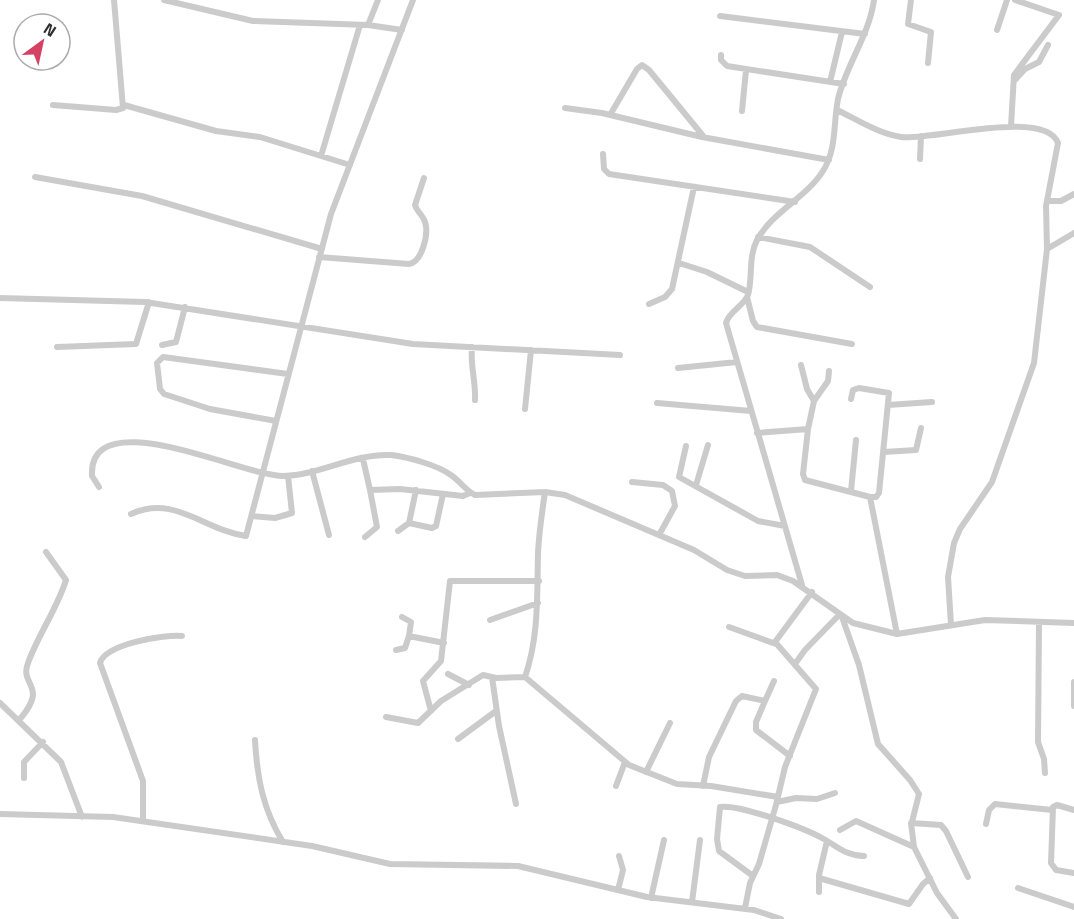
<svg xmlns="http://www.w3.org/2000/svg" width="1074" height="919" font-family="'Titillium Web',sans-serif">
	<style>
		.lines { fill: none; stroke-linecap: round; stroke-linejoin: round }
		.street { stroke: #cbcbcb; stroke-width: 6 }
	</style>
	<rect width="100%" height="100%" fill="#fff"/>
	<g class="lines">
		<!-- street -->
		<path class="street" d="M 164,0 L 253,21 L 368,25
			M 378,0 L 368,25 L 402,30
			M 911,0 L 908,24 L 931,32 L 928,63
			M 720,16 L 865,34
			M 997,30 L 1007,0
			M 721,55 L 721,60 L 727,66 L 844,84
			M 1015,80 L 1025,69 L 1039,62 L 1048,45
			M 830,82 L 842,32
			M 53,105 L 116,110 L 123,108 L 114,0
			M 124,105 L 216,131 L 260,137 L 350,165
			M 565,108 L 602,113 L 702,137 L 829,160
			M 837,110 C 856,119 879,134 901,137 C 930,141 1045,108 1058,143 L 1046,206 L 1047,249 L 1034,363 L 992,482 L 960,529 L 954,543 L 948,577 L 951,625
			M 742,111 L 746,70
			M 610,115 L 637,69 L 642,65 L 649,70 L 704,137
			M 1011,126 L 1014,75 L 1059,15 L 1015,0
			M 603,154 L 604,169 L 609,174 L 795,202
			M 321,156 L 360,25
			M 920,159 L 921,136
			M 35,177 L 142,196 L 322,249
			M 1047,201 L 1061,201 L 1074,194
			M 758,237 L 810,247 L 870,287
			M 1047,249 L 1074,233
			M 319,257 L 409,264 C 422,262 429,234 425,222 C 423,215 417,212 415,205 L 424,178
			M 679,263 L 707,272 L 748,292
			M 747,297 L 753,321 L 757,327 L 852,344
			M 0,298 L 145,302 L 413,344 L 620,355
			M 649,304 L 665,297 L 672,289 L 694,187
			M 162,345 L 176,342 L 185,307
			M 57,347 L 136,344 L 149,302
			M 472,347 C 470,366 476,381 475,400
			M 801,365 L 807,389 L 814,401
			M 678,368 L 737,362
			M 851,399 L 853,390 L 859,388 L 889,393 L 879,493 L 876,497 L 870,497
			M 657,403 L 751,411
			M 888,405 L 932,402
			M 525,409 L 531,350
			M 276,421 L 210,409 L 164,394 L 160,389 L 157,363 L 163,357 L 288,374
			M 808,429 L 814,401 L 828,381 L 829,371
			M 757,433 L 808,429 L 803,474 L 805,480 L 870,497 L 897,634
			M 686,446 L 679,477 L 758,521 L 785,526
			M 884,452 L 916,450 L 921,428
			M 363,459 L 370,490 L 400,489 L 463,496 L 470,493
			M 312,471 L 329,535
			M 632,482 L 663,485 L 672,491 L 675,506 L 659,535
			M 696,485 L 708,445
			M 99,487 L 92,476 C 88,399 248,478 284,476 C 319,475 355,453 391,455 C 408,457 437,465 451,475 C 460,481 465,490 475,495 L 545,492 L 565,495 L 694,550 L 727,570 L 745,576 L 777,575 L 793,581 L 853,623 L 897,634 L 985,620 L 1074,623
			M 851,491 L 856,440
			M 545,492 C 542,512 539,532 538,553 C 537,594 539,637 525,677 L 629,765 L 677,784 L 711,786 L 778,797
			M 131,514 C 175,494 203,530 246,536 L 331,214 L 413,0
			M 252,516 L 275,518 L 292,513 L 288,476
			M 409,523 L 432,528 L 436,526 L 443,494
			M 398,531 L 409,523 L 416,490
			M 365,537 L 377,527 L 370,490
			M 802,585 L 726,323 C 729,311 744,306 748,295 C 753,278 748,257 757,240 C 772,212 806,198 823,171 C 837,149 833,124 838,99 C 846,65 869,36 874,0
			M 402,617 L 411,622 L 409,636
			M 842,617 L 859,665 L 878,744 L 910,780 L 919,794 L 912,822
			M 490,620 L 538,603
			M 1039,623 L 1038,742 L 1044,759 L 1045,773
			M 729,627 L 776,644
			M 396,650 L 405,648 L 409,636 L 444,643
			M 795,664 L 805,650 L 839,615
			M 448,674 L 469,685
			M 492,677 L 499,726 L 516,804
			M 1074,682 L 1074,706
			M 765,701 L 774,681
			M 0,703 L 61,762 L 82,817
			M 431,711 L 423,681 L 441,661 L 450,581 L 539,581
			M 386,717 L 418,723 L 441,701 L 483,675 L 496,678 L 525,677
			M 20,719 C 49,685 19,686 28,663 C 38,635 57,609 66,580 L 46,552
			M 458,739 L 496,711
			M 255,740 C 257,777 263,810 283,842
			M 646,772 L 670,723
			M 24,778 L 24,762 L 43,742
			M 616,786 L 625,762
			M 703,786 L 709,757 L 736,701 L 742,696 L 765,701 L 756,722 L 756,730 L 790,756
			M 777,802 L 796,798 L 817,799 L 835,793
			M 1074,810 L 1057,805 L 1053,807 L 1051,863 L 1056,870 L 1074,873
			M 0,814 L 113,817 L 312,846 L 390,864 L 518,866 L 647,897 L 754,910 L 781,919
			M 143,821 L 143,781 L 100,663 C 105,644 165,634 182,636
			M 986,824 L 989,810 L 995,804 L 1052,810
			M 840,830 L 856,821 L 914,847 L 937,893 L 956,919
			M 914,847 L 911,823 L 941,825 L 946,831 L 968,877
			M 753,876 L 719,851 L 717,839 L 720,807 C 739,804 804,828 822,838 C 837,846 846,856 864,856
			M 819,878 L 909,904 L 923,884 L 930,878
			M 1018,888 L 1074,907
			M 618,890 L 623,870 L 619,856
			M 819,892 L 819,875 L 827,841
			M 651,898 L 664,840
			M 692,902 L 700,840
			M 745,908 L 750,883 L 759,864 L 776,805 L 785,767 L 816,689 L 775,642 L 812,592"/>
	</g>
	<!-- north arrow -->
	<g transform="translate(42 42) rotate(33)"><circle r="28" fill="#ffffff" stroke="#ababab" stroke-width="1.5"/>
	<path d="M0-4.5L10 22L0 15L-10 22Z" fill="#d44162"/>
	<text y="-9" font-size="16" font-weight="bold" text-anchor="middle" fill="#2e2e2e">N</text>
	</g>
</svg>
